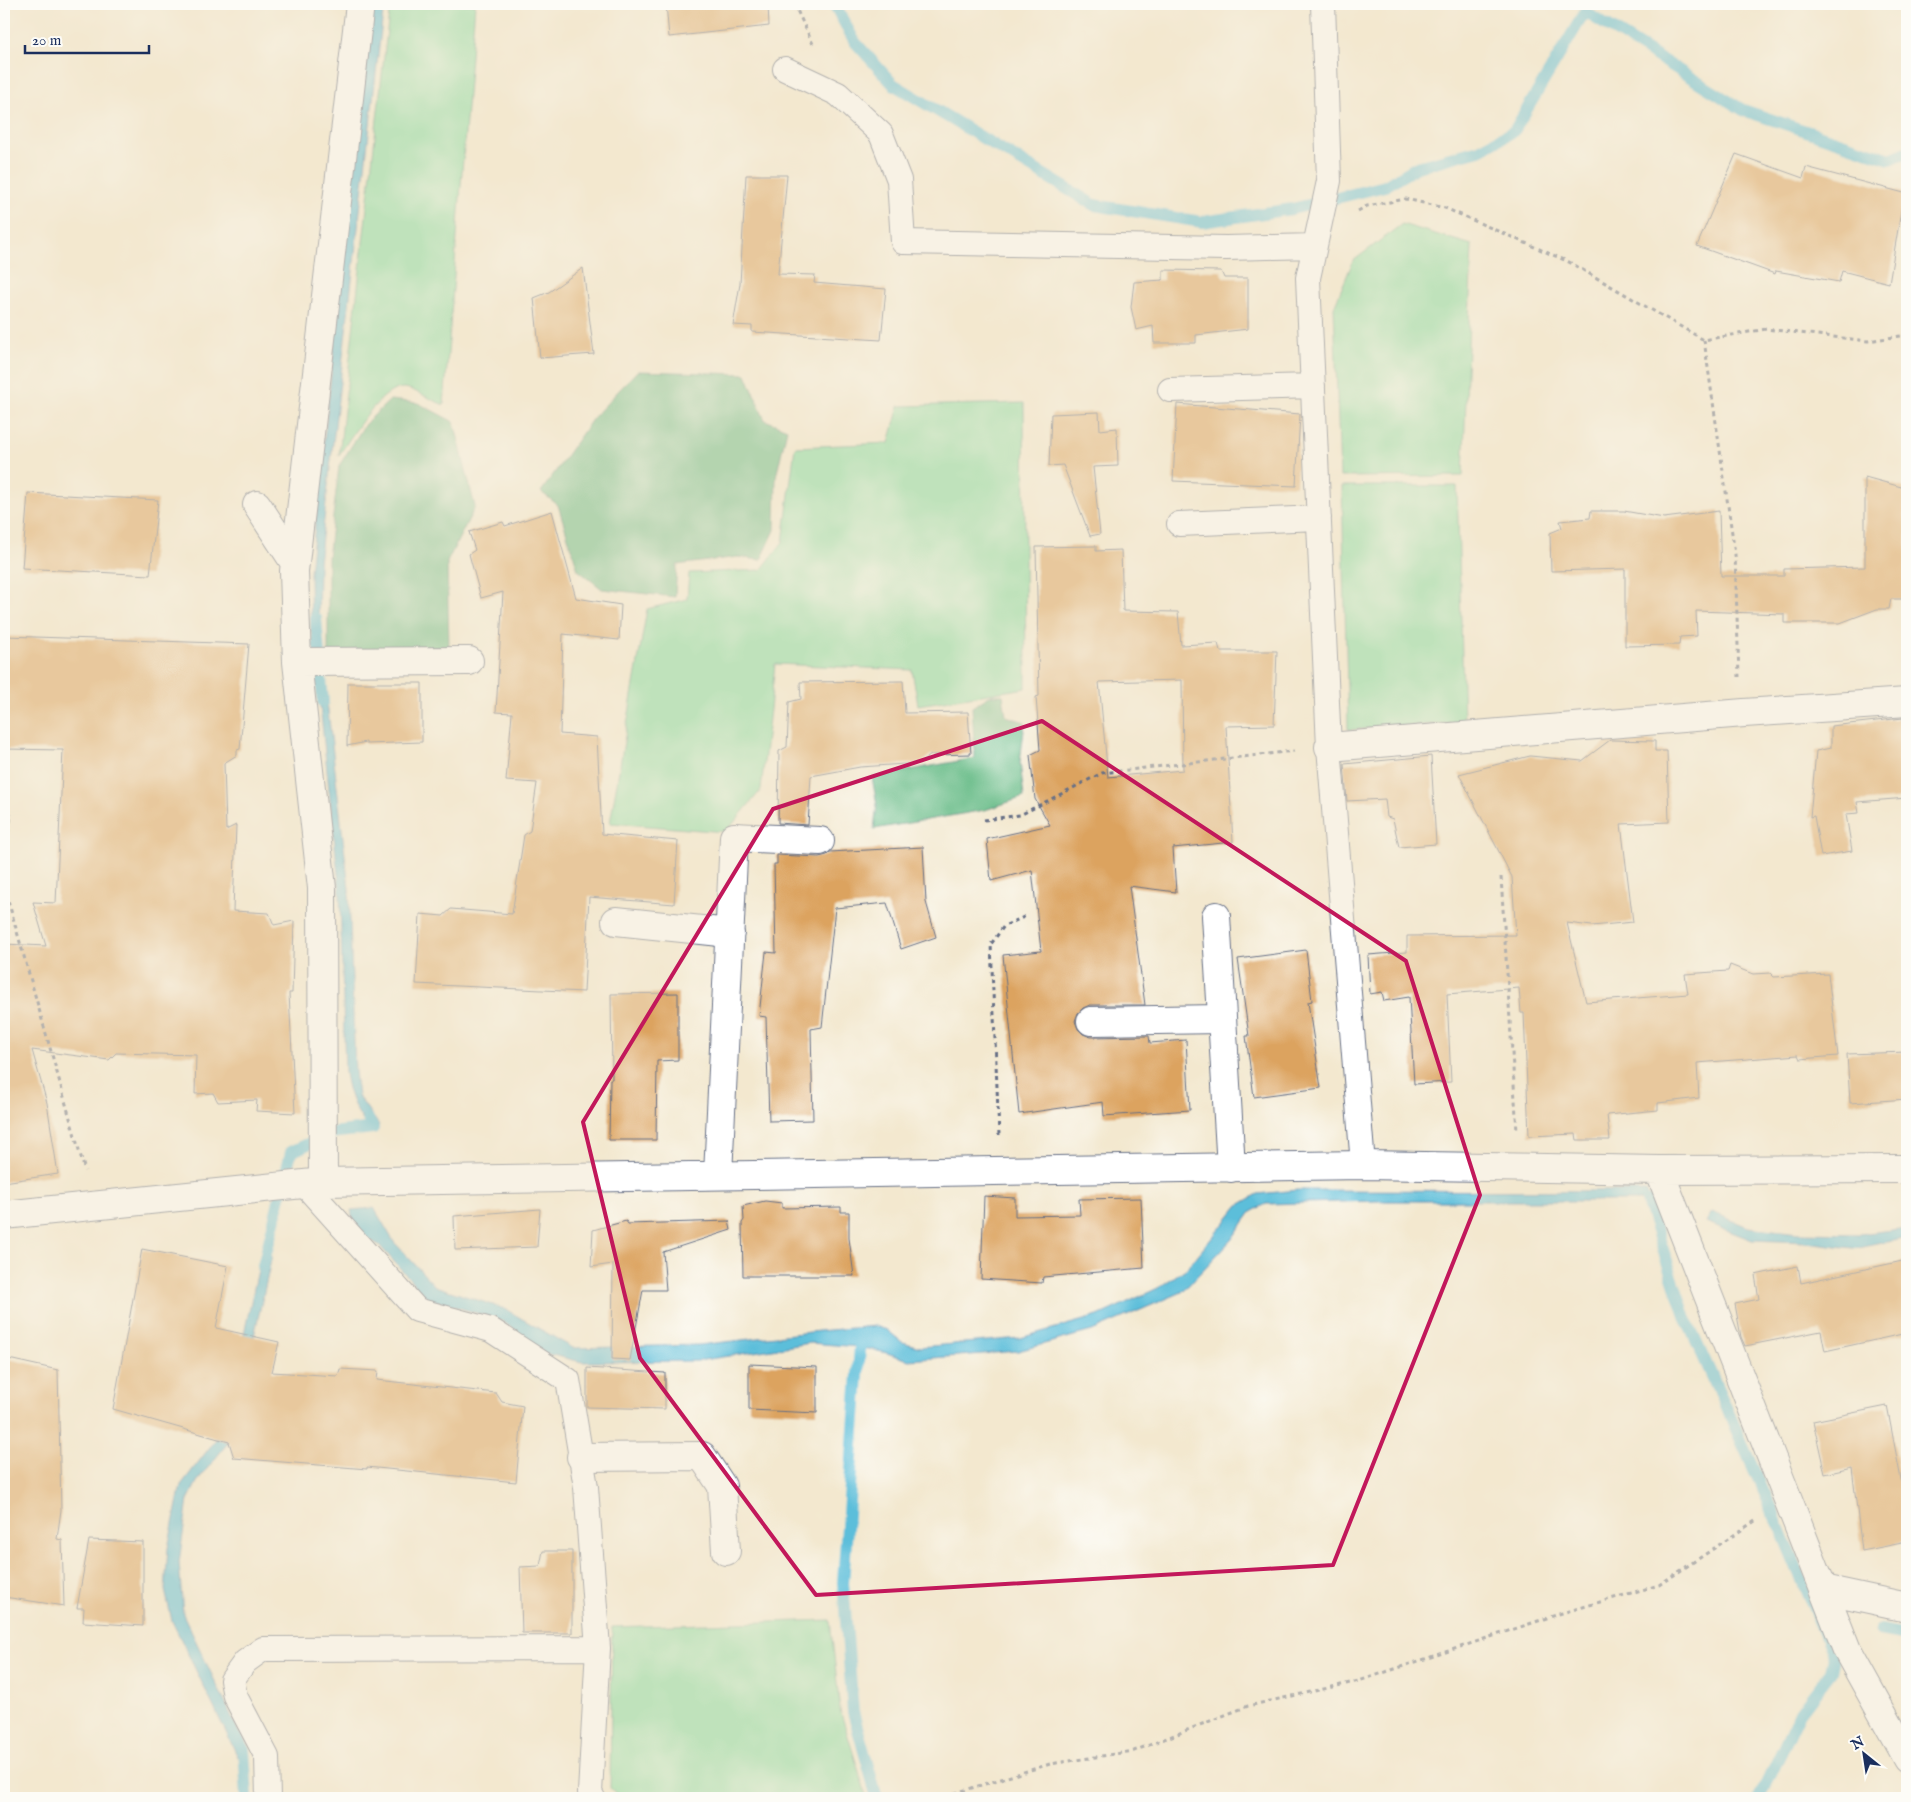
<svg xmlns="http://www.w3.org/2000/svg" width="1911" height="1802" font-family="'IM FELL English',serif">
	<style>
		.green { fill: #81dca2; stroke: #4e8680 }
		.forest { fill: #68bc88; stroke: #427673 }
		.water { fill: #5cbeda; stroke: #3c769c }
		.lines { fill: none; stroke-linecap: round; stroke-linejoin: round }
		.stream { stroke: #5cbeda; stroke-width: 12 }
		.building { fill: #dca35e; fill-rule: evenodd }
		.lane-casing { stroke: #677086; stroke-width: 26 }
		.street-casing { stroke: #677086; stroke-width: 30 }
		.path { stroke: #677086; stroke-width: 3; stroke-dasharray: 4 4; stroke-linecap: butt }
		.lane { stroke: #fff; stroke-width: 24 }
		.street { stroke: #fff; stroke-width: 28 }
		.marked { fill: none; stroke: #c2185b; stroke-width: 4; stroke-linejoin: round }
	</style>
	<rect width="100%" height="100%" fill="#fdfcf7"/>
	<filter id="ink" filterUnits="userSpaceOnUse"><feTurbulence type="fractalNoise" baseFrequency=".02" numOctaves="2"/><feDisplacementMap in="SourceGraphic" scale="10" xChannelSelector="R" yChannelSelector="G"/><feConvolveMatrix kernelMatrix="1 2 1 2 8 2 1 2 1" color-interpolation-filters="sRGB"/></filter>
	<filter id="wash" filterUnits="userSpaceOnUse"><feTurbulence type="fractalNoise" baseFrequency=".0096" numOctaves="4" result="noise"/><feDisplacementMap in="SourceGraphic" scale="20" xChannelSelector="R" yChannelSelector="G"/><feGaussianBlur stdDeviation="1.12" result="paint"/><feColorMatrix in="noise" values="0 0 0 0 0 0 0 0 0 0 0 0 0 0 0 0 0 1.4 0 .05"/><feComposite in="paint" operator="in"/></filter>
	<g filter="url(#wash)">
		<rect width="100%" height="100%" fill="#f3e8cf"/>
		<!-- green -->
		<path class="green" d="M 390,4 L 475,4 L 444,405 C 436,402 413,389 405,388 C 381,386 352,436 339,455 Z
			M 1402,224 L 1472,245 L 1463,476 L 1340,477 L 1334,307 L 1353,261 Z
			M 1024,403 L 1026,688 L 918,705 L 912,670 L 775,664 L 761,790 L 726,832 L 610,823 L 647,609 L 687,599 L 689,573 L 761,570 L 783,542 L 795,447 L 889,443 L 899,406 Z
			M 1342,486 L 1457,486 L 1464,722 L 1348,730 Z
			M 830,1620 L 840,1710 L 867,1798 L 621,1798 L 610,1788 L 612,1627 Z"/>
		<!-- forest -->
		<path class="forest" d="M 637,371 L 746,374 L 765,420 L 787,429 L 776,477 L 775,530 L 761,560 L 738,557 L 677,565 L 675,597 L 602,589 L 578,570 L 558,505 L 541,492 L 593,418 Z
			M 390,400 L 418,403 L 454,422 L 475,507 L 447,562 L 449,647 L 328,653 L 328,558 L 339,466 L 365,424 Z
			M 991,695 L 1003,695 L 1006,716 L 1025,722 L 1020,762 L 1024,797 L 985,810 L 874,829 L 877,805 L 872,777 L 975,758 L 972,707 Z"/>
		<!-- water -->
		<path class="water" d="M 373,4 L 384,4 L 319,563 L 318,634 L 311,634 L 310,572 L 352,180 Z
			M 325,685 L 349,889 L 355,1072 L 358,1096 L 379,1125 L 372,1133 C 356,1112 349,1099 345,1073 L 340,893 L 318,686 Z
			M 1298,1190 L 1646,1191 L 1647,1201 L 1377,1201 L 1266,1204 L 1251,1212 L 1231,1240 L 1182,1292 L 1092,1331 L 1018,1351 L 909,1360 L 887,1353 L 860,1347 L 810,1343 L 697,1361 L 582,1362 L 544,1353 L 503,1321 L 427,1298 L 379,1245 L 355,1232 L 351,1210 L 374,1208 L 394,1242 L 435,1286 L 505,1309 L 573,1348 L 699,1345 L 819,1331 L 875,1326 L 887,1330 L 902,1342 L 920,1347 L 1020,1338 L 1098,1316 L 1158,1288 L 1187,1268 L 1239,1205 L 1258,1194 Z
			M 1712,1212 L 1748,1227 L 1798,1233 L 1860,1234 L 1907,1228 L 1907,1237 L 1853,1248 L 1806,1242 L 1752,1240 L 1706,1222 Z
			M 263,1247 L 272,1256 L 231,1439 L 198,1480 L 188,1500 L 179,1562 L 183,1614 L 249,1753 L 238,1757 L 172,1621 L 165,1590 L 168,1548 L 181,1485 L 223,1430 Z"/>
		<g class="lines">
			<!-- stream -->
			<path class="stream" d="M 834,4 L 855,42 L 893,84 L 1094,205 L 1202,222 L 1292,209 L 1385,186 L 1417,167 L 1479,150 L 1514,131 L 1585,12 L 1743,110 L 1890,159 L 1907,152
				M 316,618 L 323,702
				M 1647,1201 L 1685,1316 L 1778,1523 L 1834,1657 L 1831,1672 L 1800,1712 L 1760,1798
				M 263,1266 L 291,1152 L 331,1133 L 373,1128 L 368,1119
				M 860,1347 L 843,1583 L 853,1712 L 877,1798
				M 1880,1630 L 1907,1635
				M 238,1739 L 244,1750 L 247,1798"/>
		</g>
		<g id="blocks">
			<!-- building -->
			<path class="building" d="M 666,4 L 768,4 L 769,26 L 669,37 Z
				M 1736,154 L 1803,178 L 1806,167 L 1904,193 L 1889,283 L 1842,271 L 1839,282 L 1776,271 L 1775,274 L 1697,246 Z
				M 746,175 L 787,175 L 778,274 L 815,275 L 814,283 L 886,289 L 881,340 L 752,332 L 752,326 L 733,325 L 740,284 Z
				M 583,268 L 594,354 L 540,358 L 534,298 L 549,292 Z
				M 1163,270 L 1221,271 L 1224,278 L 1248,278 L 1248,329 L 1196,335 L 1196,343 L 1154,343 L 1153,326 L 1136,330 L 1131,307 L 1134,282 L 1163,280 Z
				M 1177,404 L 1300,414 L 1296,486 L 1173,481 Z
				M 1099,412 L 1100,430 L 1117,428 L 1118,466 L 1093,467 L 1100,534 L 1090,536 L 1063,465 L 1049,466 L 1051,414 Z
				M 1865,477 L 1905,488 L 1905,517 L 1907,517 L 1907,599 L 1891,599 L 1889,609 L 1877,609 L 1840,623 L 1784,623 L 1784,614 L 1696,611 L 1697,636 L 1680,637 L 1679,645 L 1625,646 L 1625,569 L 1551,571 L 1550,533 L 1562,528 L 1560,521 L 1590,518 L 1591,511 L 1624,511 L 1664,518 L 1719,511 L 1721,576 L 1784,576 L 1784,569 L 1865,567 Z
				M 28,493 L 158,500 L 150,575 L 22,568 Z
				M 552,511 L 576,598 L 621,605 L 619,640 L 563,634 L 560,734 L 597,737 L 602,834 L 678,841 L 674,904 L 589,897 L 584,992 L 416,984 L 420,914 L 443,916 L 451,909 L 512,914 L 524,835 L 530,831 L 537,783 L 506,781 L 512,713 L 496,712 L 503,592 L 481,598 L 469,554 L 475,550 L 469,532 L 503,522 L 505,526 Z
				M 1096,546 L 1096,551 L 1121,550 L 1123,611 L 1178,612 L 1181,645 L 1218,643 L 1220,651 L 1277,651 L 1274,725 L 1226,726 L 1233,842 L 1173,848 L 1176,892 L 1129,886 L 1145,1005 L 1090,1005 L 1083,1008 L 1078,1013 L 1075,1021 L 1078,1029 L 1083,1034 L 1091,1037 L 1149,1036 L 1150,1043 L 1186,1040 L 1190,1110 L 1104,1116 L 1103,1102 L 1019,1114 L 1003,955 L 1041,951 L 1032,870 L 991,881 L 987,839 L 1050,825 L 1035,799 L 1030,755 L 1040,750 L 1036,697 L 1039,696 L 1036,547 ZM 1182,680 L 1183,770 L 1108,777 L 1099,682 Z
				M 4,636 L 249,644 L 240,749 L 237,750 L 237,755 L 224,763 L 226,830 L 236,825 L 233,911 L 269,913 L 274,925 L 294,921 L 292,993 L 289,993 L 295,1113 L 256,1111 L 257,1100 L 218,1102 L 213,1093 L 195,1094 L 196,1055 L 116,1053 L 109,1060 L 32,1050 L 47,1103 L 58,1174 L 4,1182 L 4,944 L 46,946 L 33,902 L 56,903 L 63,750 L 4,749 Z
				M 903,681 L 905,713 L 968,712 L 971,754 L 931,755 L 920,763 L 860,767 L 811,776 L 808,825 L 778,823 L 779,751 L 787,747 L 789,702 L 801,699 L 800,682 Z
				M 348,683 L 422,683 L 422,742 L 366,744 L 366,742 L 347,746 Z
				M 1903,718 L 1907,759 L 1907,798 L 1857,802 L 1859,813 L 1846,814 L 1852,851 L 1821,856 L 1814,816 L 1810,817 L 1816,751 L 1831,748 L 1831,726 Z
				M 1610,740 L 1655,741 L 1655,751 L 1667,751 L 1669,822 L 1621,824 L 1633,922 L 1592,926 L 1567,923 L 1586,1002 L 1688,994 L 1685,974 L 1728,971 L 1730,965 L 1753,974 L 1770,973 L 1774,977 L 1828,974 L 1838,1056 L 1800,1059 L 1798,1055 L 1697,1063 L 1699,1098 L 1658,1103 L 1658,1110 L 1607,1115 L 1610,1140 L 1577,1140 L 1576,1134 L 1529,1136 L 1524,1013 L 1521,1013 L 1519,988 L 1447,994 L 1451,1082 L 1414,1084 L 1409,997 L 1384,1001 L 1382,992 L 1370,994 L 1368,955 L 1407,952 L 1407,936 L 1516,935 L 1512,877 L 1459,774 L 1530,756 L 1582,761 Z
				M 1431,756 L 1436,844 L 1399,847 L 1393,819 L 1387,817 L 1385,799 L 1347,801 L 1344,764 Z
				M 923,847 L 926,902 L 936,937 L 901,949 L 887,903 L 835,908 L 822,1027 L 811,1029 L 813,1120 L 769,1121 L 766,1017 L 759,1016 L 766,952 L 776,953 L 774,864 L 777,864 L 777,855 L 819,857 L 827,855 L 830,852 Z
				M 1306,950 L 1312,1001 L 1308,1002 L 1321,1088 L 1254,1097 L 1246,1036 L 1249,1036 L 1238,959 Z
				M 678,993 L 678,1060 L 657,1061 L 656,1140 L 609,1140 L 610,1079 L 612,1079 L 611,994 Z
				M 1907,1052 L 1907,1099 L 1850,1103 L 1847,1054 Z
				M 984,1196 L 1015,1198 L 1015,1216 L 1080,1215 L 1079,1199 L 1141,1198 L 1144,1268 L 1043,1277 L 1042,1283 L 981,1279 Z
				M 765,1201 L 782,1203 L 782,1208 L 841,1207 L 841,1212 L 849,1212 L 849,1238 L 854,1276 L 743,1276 L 742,1223 L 744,1220 L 743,1206 Z
				M 540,1209 L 537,1247 L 455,1250 L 454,1216 Z
				M 626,1221 L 628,1224 L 729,1221 L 731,1230 L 663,1252 L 666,1290 L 643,1290 L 630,1360 L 612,1359 L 613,1264 L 591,1267 L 593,1230 Z
				M 142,1249 L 228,1266 L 216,1328 L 279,1342 L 272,1372 L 338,1376 L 340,1369 L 378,1371 L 377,1380 L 496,1393 L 502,1402 L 523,1406 L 516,1482 L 367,1467 L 367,1469 L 234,1458 L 229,1442 L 113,1409 Z
				M 1907,1260 L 1907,1333 L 1825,1351 L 1821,1331 L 1745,1346 L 1741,1337 L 1735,1304 L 1759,1299 L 1755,1275 L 1798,1266 L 1801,1283 Z
				M 4,1358 L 58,1370 L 61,1510 L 57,1539 L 62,1540 L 64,1606 L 4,1597 Z
				M 749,1364 L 817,1367 L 817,1413 L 749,1410 Z
				M 587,1368 L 665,1373 L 665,1409 L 587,1407 Z
				M 1887,1406 L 1907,1511 L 1907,1542 L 1862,1551 L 1852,1468 L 1825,1474 L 1813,1421 Z
				M 89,1540 L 143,1542 L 143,1626 L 83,1622 L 84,1608 L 77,1608 Z
				M 543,1551 L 572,1551 L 572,1633 L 522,1633 L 520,1567 L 540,1566 Z"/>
		</g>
	</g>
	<g filter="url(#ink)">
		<use href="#blocks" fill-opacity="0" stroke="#677086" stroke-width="1"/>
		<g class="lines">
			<!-- lane casing -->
			<g class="lane-casing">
				<path id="lane" d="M 1323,4 L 1329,181 L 1308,278 L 1329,747 L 1363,1165
					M 785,69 L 838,94 L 881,134 L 899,180 L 903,242 L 1226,248 L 1315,246
					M 1170,390 L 1313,386
					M 1179,524 L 1319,518
					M 304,1184 L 417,1310 L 491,1330 L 568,1380 L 586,1487 L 598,1648 L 590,1793 L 593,1798
					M 268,1798 L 267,1757 L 235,1696 L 232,1680 L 245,1662 L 263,1649 L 598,1648"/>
			</g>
			<!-- street casing -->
			<g class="street-casing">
				<path id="street" d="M 257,505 L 295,563
					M 297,662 L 469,661
					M 1329,747 L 1744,713 L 1907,702
					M 1216,916 L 1231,1168
					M 616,921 L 730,933
					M 1091,1021 L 1222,1019
					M 1659,1170 L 1847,1650 L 1907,1758
					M 718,1175 L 734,837 L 820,841
					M 323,1182 L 322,888 L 297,662 L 294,571 L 360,4
					M 4,1215 L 323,1182 L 1363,1165 L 1659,1170 L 1907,1169
					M 581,1457 L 702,1456 L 722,1486 L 726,1551
					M 1823,1589 L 1907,1607"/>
			</g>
			<!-- path -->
			<path class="path" d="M 794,4 L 813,44
				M 1358,211 L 1367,206 L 1406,199 L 1445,208 L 1569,262 L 1704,340 L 1766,329 L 1868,341 L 1907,335
				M 1704,340 L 1735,554 L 1739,677
				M 984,820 L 1020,815 L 1102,773 L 1294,751
				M 4,870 L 11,814
				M 1501,877 L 1517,1132
				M 4,886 L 85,1171
				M 999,1135 L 991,944 L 1004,926 L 1026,916
				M 939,1798 L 1050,1764 L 1134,1751 L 1248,1706 L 1359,1681 L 1562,1613 L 1659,1585 L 1758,1519"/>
			<!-- lane -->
			<use href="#lane" class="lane"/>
			<!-- street -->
			<use href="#street" class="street"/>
		</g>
	</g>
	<!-- marked area -->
	<path d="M0 0H1911V1802H0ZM 1042,721 L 1406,961 L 1480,1195 L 1333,1565 L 816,1595 L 640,1358 L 583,1122 L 773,809 Z" fill="#f3e8cf" fill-opacity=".55" fill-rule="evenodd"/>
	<path class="marked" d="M 1042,721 L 1406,961 L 1480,1195 L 1333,1565 L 816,1595 L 640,1358 L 583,1122 L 773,809 Z"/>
	<!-- margin -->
	<rect width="1911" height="1802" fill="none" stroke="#fdfcf7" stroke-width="20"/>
	<!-- north arrow -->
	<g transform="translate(1864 1754) rotate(330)" stroke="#fdfcf7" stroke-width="4" paint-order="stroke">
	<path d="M0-4L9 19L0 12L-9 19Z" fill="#1b2f5e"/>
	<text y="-8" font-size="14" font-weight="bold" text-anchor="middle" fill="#1b2f5e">N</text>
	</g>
	<!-- scale -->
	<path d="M25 45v8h124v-8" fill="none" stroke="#1b2f5e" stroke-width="2.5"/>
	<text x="32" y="45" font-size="15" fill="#1b2f5e" stroke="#fdfcf7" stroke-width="4" paint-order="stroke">20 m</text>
</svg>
